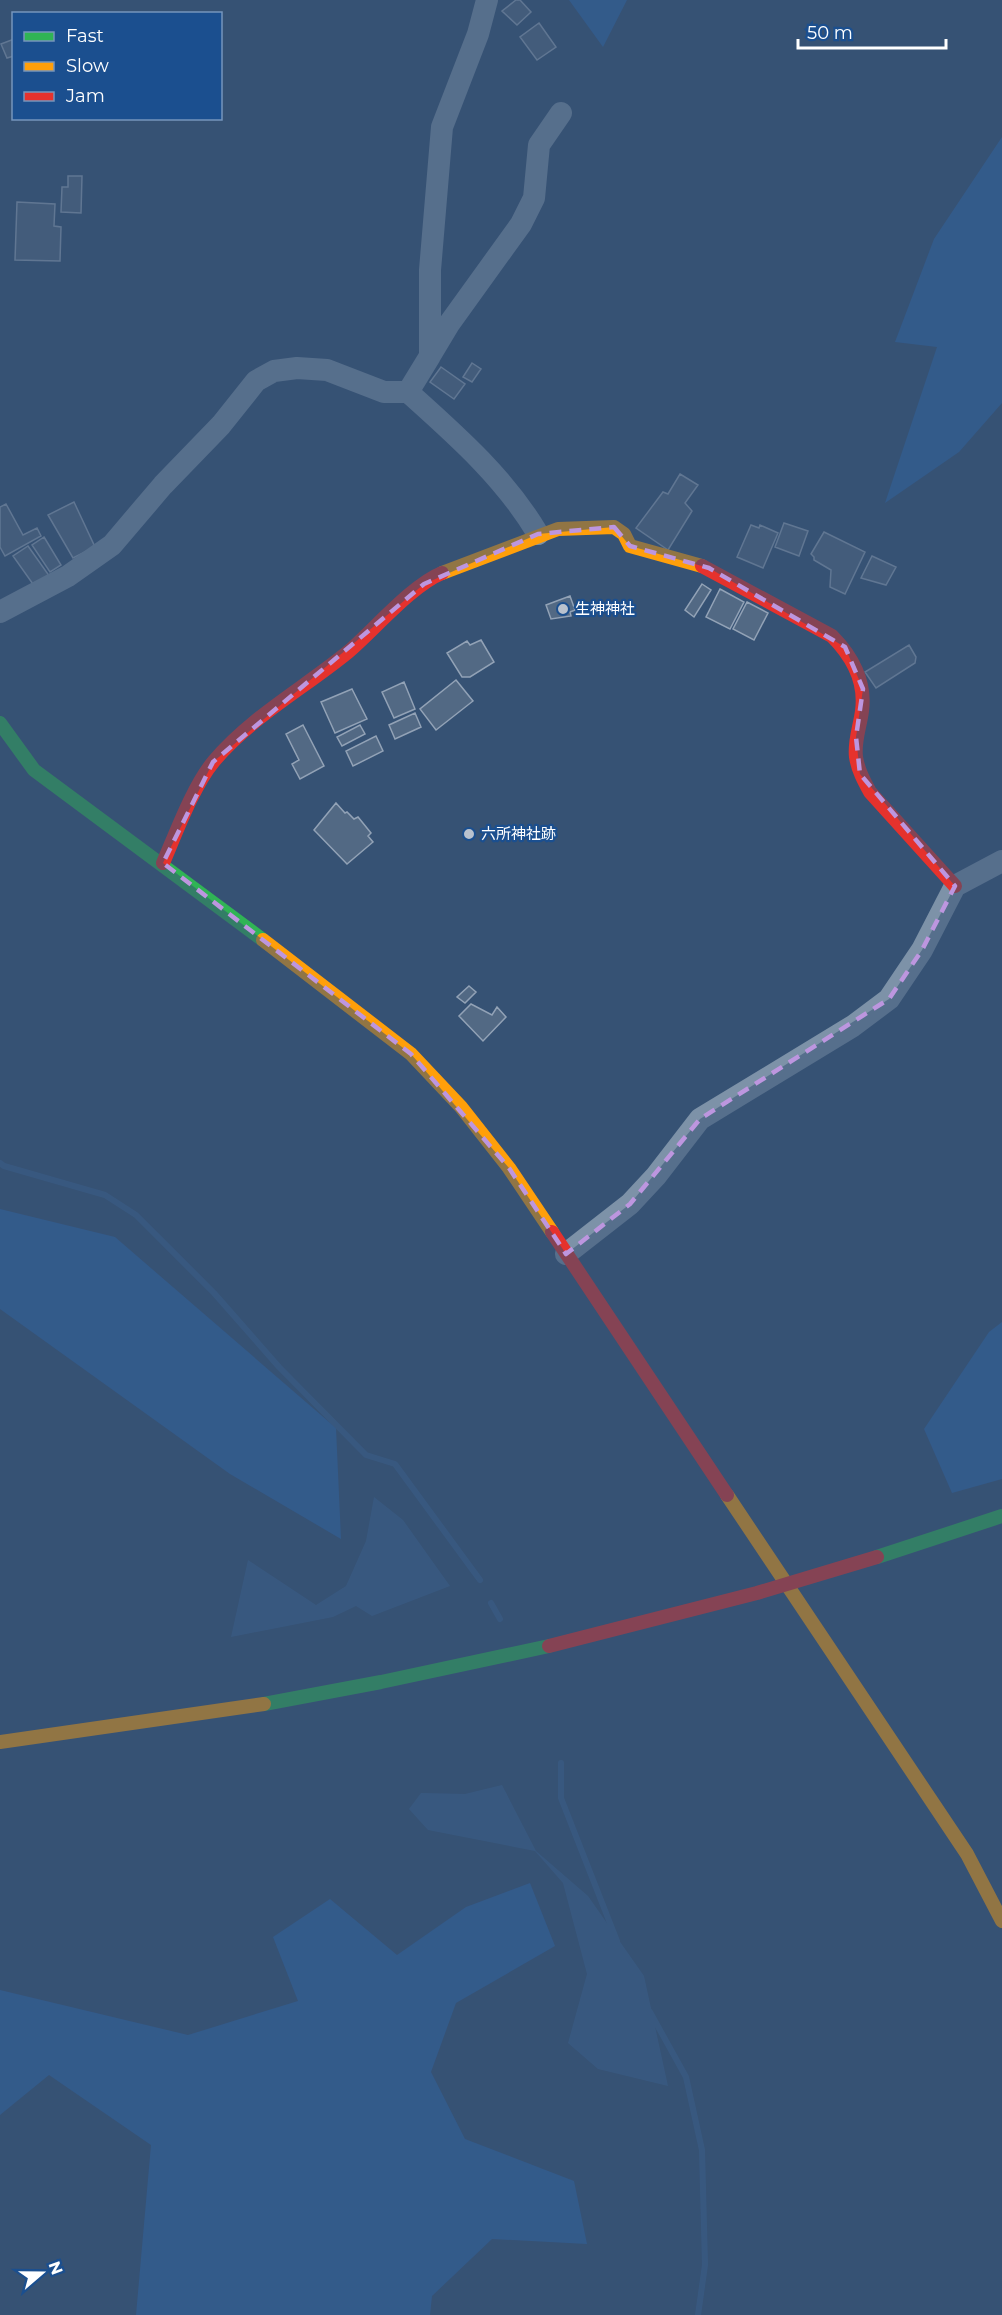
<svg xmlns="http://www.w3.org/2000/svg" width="1002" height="2315" font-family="Montserrat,'Noto Sans JP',sans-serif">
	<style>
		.green { fill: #2f66a5 }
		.water { fill: #3b618d }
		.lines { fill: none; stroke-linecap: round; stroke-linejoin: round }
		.stream { stroke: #3b618d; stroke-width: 6 }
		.building { fill: #526984; stroke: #92a2b6; stroke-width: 1.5 }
		.street { stroke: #7d92a8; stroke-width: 22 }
		.fast { stroke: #30b455; stroke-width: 14 }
		.slow { stroke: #ff9f0a; stroke-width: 14 }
		.jam { stroke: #e5322d; stroke-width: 14 }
		.marked { fill: none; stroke: #bd96df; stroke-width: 4.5; stroke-dasharray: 12 8; stroke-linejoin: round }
		.poi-dot { fill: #b9c2ce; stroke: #1b4f8f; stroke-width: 2 }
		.labels { text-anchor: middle; stroke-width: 4.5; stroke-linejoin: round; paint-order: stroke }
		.poi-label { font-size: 15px; fill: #fff; stroke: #1b4f8f; text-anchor: start }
	</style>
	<rect width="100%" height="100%" fill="#365274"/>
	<!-- green -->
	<path class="green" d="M 569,0 L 627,0 L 603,47 Z
		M 1002,137 L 1002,403 L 959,452 L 885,503 L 937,347 L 895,342 L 934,239 Z
		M 0,1209 L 115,1237 L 336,1428 L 341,1539 L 230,1474 L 0,1309 Z
		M 1002,1322 L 1002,1479 L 952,1493 L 924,1429 L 989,1332 Z
		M 530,1883 L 555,1946 L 456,2003 L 431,2072 L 465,2139 L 574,2181 L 587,2244 L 492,2239 L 432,2296 L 430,2315 L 136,2315 L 151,2145 L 49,2075 L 0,2115 L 0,1990 L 188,2035 L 298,2001 L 273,1937 L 330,1899 L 397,1955 L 466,1907 Z"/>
	<!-- water -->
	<path class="water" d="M 374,1497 L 403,1520 L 450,1586 L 372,1616 L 356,1606 L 333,1617 L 231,1637 L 248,1560 L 316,1605 L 346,1586 L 366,1541 Z
		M 502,1785 L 536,1851 L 588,1896 L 644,1976 L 668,2086 L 598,2069 L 568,2043 L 587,1974 L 563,1883 L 535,1851 L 428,1830 L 409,1809 L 421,1793 L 465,1794 Z"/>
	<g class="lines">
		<!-- stream -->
		<path class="stream" d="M 0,1163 L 4,1166 L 105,1195 L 136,1215 L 214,1293 L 279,1367 L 366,1455 L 395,1464 L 480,1580
			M 491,1603 L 500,1619
			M 561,1763 L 561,1798 L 617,1941
			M 650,2012 L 686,2077 L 702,2150 L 705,2265 L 698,2315"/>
	</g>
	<!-- building -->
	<path class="building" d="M 516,0 L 520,0 L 531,12 L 517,25 L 502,11 Z
		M 539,23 L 556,47 L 537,60 L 520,37 Z
		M 14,39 L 14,56 L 7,58 L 1,44 Z
		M 68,176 L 82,176 L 81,213 L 61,212 L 62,187 L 68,187 Z
		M 17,202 L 55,204 L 54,226 L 61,227 L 60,261 L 15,260 Z
		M 472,363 L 481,369 L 472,382 L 463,377 Z
		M 441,367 L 465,384 L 454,399 L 430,382 Z
		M 680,474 L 698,485 L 685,503 L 692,511 L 668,550 L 636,528 L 663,492 L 668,494 Z
		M 74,502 L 95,547 L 73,558 L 48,515 Z
		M 6,504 L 23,535 L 37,528 L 41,536 L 5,556 L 0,547 L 0,507 Z
		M 784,523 L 808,531 L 799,556 L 775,547 Z
		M 751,525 L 759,528 L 760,525 L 778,533 L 763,568 L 737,557 Z
		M 824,532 L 865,552 L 845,594 L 830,587 L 831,570 L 814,560 L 814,557 L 811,554 Z
		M 44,537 L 61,565 L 50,572 L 32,545 Z
		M 28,546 L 50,577 L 35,587 L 13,556 Z
		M 872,556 L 896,567 L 886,585 L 861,578 Z
		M 702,584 L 711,590 L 694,617 L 685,610 Z
		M 720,589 L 744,602 L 730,629 L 706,617 Z
		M 570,596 L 575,610 L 570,612 L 571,616 L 551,619 L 546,605 Z
		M 747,602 L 768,613 L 754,640 L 733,629 Z
		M 481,640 L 494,662 L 470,677 L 462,677 L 447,653 L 467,641 L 470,645 Z
		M 909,645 L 916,657 L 915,663 L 876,688 L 865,672 Z
		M 456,680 L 473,701 L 436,730 L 420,709 Z
		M 404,682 L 415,709 L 394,718 L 382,692 Z
		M 352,689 L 367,719 L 335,733 L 321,702 Z
		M 415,713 L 421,727 L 395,739 L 389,725 Z
		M 303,725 L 324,766 L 300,779 L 292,764 L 299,760 L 286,734 Z
		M 360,725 L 365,734 L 342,746 L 337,737 Z
		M 376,736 L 383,751 L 353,766 L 346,751 Z
		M 336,803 L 345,813 L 347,812 L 354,819 L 358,817 L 371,833 L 368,836 L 373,842 L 347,864 L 314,830 Z
		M 469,986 L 476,992 L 465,1003 L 457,997 Z
		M 471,1004 L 492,1015 L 497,1007 L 506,1017 L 483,1041 L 459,1016 Z"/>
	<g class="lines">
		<!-- street -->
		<path class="street" d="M 431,354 L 449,324 L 521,224 L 534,198 L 539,145 L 561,113
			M 408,392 L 430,356 L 430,270 L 442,127 L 478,34 L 487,0
			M 0,612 L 68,576 L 112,545 L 163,485 L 221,425 L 256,381 L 274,371 L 297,368 L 327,370 L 384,392 L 408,392 C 456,435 505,478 538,534
			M 566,1254 L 630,1204 L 656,1176 L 700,1119 L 853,1026 L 889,999 L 922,950 L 955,886 L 1002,861"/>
		<!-- fast -->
		<path class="fast" d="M 0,723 L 34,770 L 263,940
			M 877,1557 L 1002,1516
			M 264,1704 L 381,1682 L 549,1646"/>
		<!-- slow -->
		<path class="slow" d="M 442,573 L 558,529 L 614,527 L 624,534 L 630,546 L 702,566
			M 263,940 L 411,1054 L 461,1107 L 509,1168 L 552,1232
			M 727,1495 L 967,1854 L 1002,1921
			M 0,1742 L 264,1704"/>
		<!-- jam -->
		<path class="jam" d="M 702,566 L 832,636 C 852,656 866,682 862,711 C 860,727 854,741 856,757 C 858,770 864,781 870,792 L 955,886
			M 163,863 C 176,833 193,786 214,761 C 251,717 304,688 348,652 C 374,630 412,585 442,573
			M 552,1232 L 727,1495
			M 549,1646 L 757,1593 L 877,1557"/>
	</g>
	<!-- marked area -->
	<path d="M0 0H1002V2315H0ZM 614,527 L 630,546 L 709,568 L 845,647 L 863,689 L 856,737 L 860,774 L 955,886 L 922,950 L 889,999 L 700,1119 L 630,1204 L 566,1254 L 509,1168 L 411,1054 L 163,863 L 213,762 L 424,584 L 538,534 Z" fill="#365274" fill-opacity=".55" fill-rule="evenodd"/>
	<path class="marked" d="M 614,527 L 630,546 L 709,568 L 845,647 L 863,689 L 856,737 L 860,774 L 955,886 L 922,950 L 889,999 L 700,1119 L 630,1204 L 566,1254 L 509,1168 L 411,1054 L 163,863 L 213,762 L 424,584 L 538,534 Z"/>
	<!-- markers -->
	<g class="poi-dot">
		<circle cx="563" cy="609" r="6"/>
		<circle cx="469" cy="834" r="6"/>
	</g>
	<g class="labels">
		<!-- poi labels -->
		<g class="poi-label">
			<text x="575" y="614">生神神社</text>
			<text x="481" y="839">六所神社跡</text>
		</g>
	</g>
	<!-- legend -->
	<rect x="12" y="12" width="210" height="108" fill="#1b4f8f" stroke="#7695bc" stroke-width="1.5"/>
	<rect x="24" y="32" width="30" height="9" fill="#30b455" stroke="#7695bc" stroke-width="1.5"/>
	<text x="66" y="42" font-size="18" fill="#ffffff">Fast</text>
	<rect x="24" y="62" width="30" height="9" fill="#ff9f0a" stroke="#7695bc" stroke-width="1.5"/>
	<text x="66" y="72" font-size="18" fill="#ffffff">Slow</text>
	<rect x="24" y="92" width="30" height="9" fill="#e5322d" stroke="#7695bc" stroke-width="1.5"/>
	<text x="66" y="102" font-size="18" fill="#ffffff">Jam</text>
	<!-- north arrow -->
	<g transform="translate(42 2273) rotate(70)" stroke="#1b4f8f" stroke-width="4.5" paint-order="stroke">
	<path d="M0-4.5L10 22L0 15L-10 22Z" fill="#ffffff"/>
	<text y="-9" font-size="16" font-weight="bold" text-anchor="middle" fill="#ffffff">N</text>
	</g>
	<!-- scale -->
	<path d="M798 39v9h148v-9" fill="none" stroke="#ffffff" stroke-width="3"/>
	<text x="807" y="39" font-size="18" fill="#ffffff" stroke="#1b4f8f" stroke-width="4.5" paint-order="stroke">50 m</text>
</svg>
